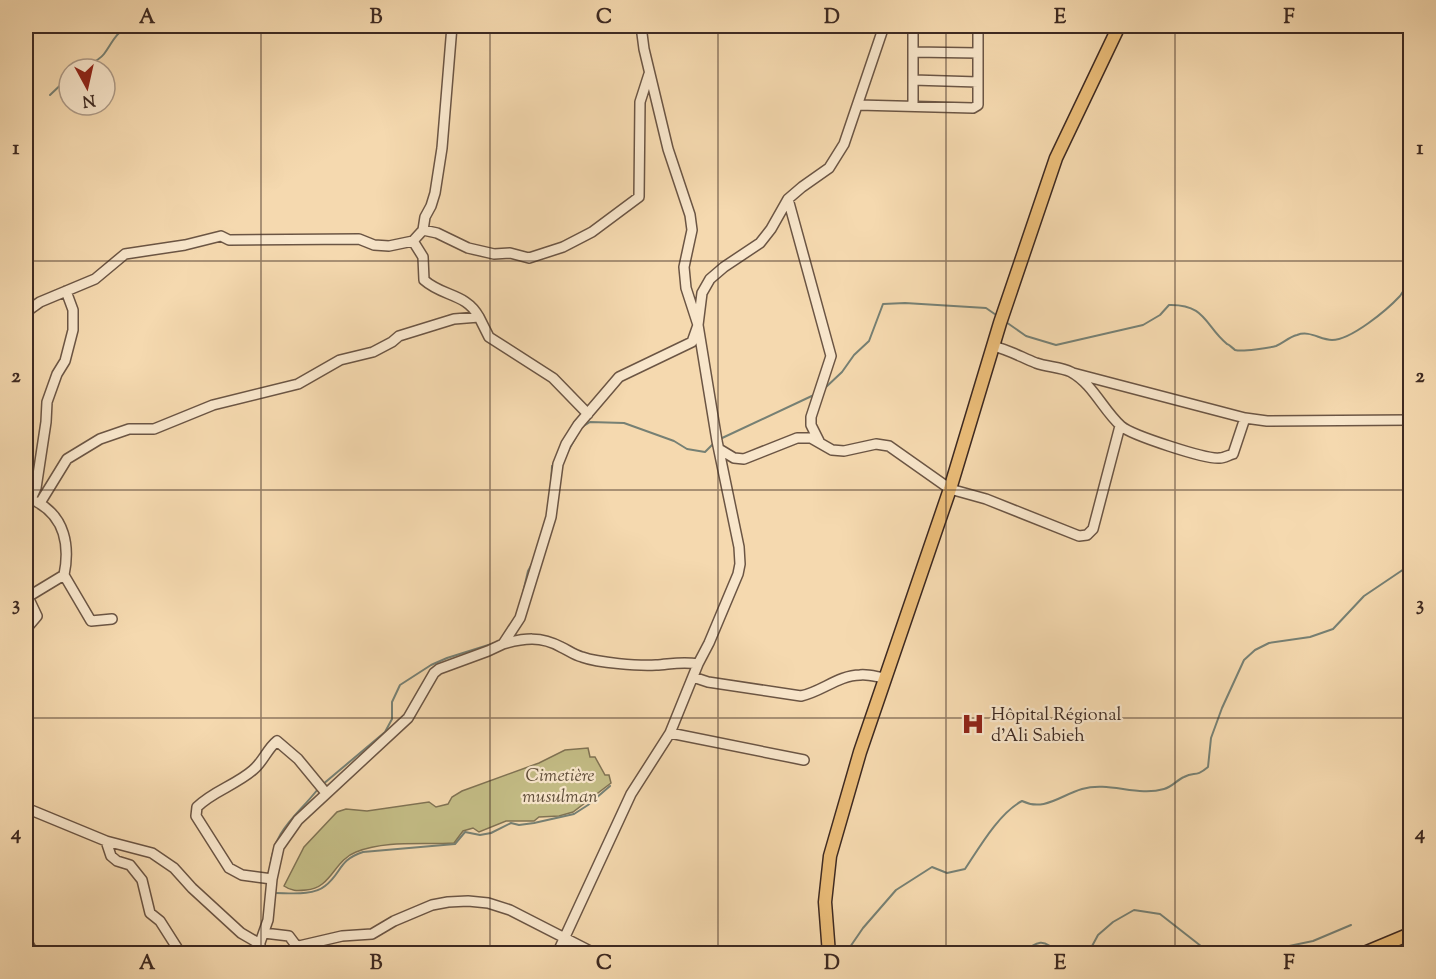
<svg xmlns="http://www.w3.org/2000/svg" width="1436" height="979" font-family="'Sorts Mill Goudy',serif">
	<style>
		.green { fill: #c4bd86; stroke: #807354; stroke-width: 1.5 }
		.lines { fill: none; stroke-linecap: round; stroke-linejoin: round }
		.stream { stroke: #768074; stroke-width: 2 }
		.minor-casing { stroke: #6b5544; stroke-width: 12 }
		.major-casing { stroke: #3d2921; stroke-width: 15 }
		.minor { stroke: #f8e6cb; stroke-width: 9 }
		.major { stroke: #eabc78; stroke-width: 12 }
		.grid { fill: none; stroke: #3d2921; stroke-width: 1.5; stroke-opacity: 0.55 }
		.labels { text-anchor: middle; stroke-width: 4.5; stroke-linejoin: round; paint-order: stroke }
		.poi-label { font-size: 18px; fill: #3d2921; stroke: #f8e6cb; text-anchor: start }
		.park-label { font-size: 18px; font-style: italic; fill: #5f4e3a; stroke: #f8e6cb }
		.neatline { fill: none; stroke: #3d2921; stroke-width: 2 }
		.grid-label { font-size: 20px; text-anchor: middle; font-weight: bold; fill: #3d2921 }
	</style>
	<rect width="100%" height="100%" fill="#f5d9af"/>
	<filter id="stains"><feTurbulence type="fractalNoise" baseFrequency=".00333" numOctaves="4"/><feColorMatrix values="0 0 0 0 .2 0 0 0 0 .09 0 0 0 0 .02 0 0 0 .5 -.17"/></filter>
	<radialGradient id="worn" r=".72"><stop offset=".6" stop-color="#630" stop-opacity="0"/><stop offset="1" stop-color="#630" stop-opacity=".3"/></radialGradient>
	<!-- green -->
	<path class="green" d="M 588,748 L 590,757 L 595,757 L 605,775 L 609,775 L 611,783 L 573,812 L 559,816 L 539,817 L 534,821 L 506,821 L 479,832 L 473,828 L 463,831 L 454,843 C 422,845 387,840 356,852 C 334,860 331,889 306,890 C 297,891 291,891 284,886 L 304,847 L 337,812 L 346,809 L 367,811 L 429,802 L 436,807 L 448,804 L 452,797 L 462,791 L 539,763 L 565,750 Z"/>
	<g class="lines">
		<!-- stream -->
		<path class="stream" d="M 80,69 C 88,64 98,62 104,54 C 112,43 116,32 129,26
			M 50,95 L 69,77
			M 1006,322 L 1026,336 L 1056,345 L 1143,325 L 1160,315 L 1169,305 C 1206,304 1205,326 1227,344 C 1228,344 1234,349 1235,350 C 1243,352 1268,348 1276,346 C 1283,343 1289,337 1297,335 C 1310,330 1320,340 1332,340 C 1351,340 1387,310 1400,296 C 1404,291 1406,285 1410,280
			M 825,388 L 842,372 L 854,355 L 869,341 L 883,304 L 905,303 L 986,308 L 999,317
			M 582,427 L 590,422 L 624,423 L 674,441 L 687,449 L 705,452 L 713,444
			M 720,439 L 816,394
			M 564,458 L 576,437
			M 551,484 L 552,466 L 555,465
			M 522,597 L 528,571 L 533,562
			M 322,785 L 385,732 L 392,719 L 392,702 L 400,685 L 431,665 L 447,658 L 498,642
			M 270,869 C 273,830 296,817 318,789
			M 275,893 C 290,893 313,896 325,886 C 342,873 338,860 363,852 L 455,844 L 465,832 L 480,835 L 491,833 L 511,823 L 519,825 L 534,823 L 574,814 L 588,805 L 610,786
			M 850,947 L 863,928 L 896,890 L 932,867 L 947,873 L 965,869 C 979,848 999,813 1022,801 C 1044,812 1061,795 1082,789 C 1109,781 1137,797 1164,789 C 1172,787 1177,780 1184,777 C 1195,771 1195,778 1208,767 L 1211,738 L 1222,708 L 1244,660 L 1255,650 L 1269,643 L 1310,637 L 1333,629 L 1364,596 L 1410,565
			M 834,948 L 861,947 L 871,954
			M 1022,954 C 1036,941 1045,937 1057,954
			M 1079,954 L 1091,948 L 1098,935 L 1113,922 L 1134,910 L 1160,914 L 1206,950 L 1224,954
			M 1251,954 L 1313,941 L 1351,925"/>
		<!-- minor casing -->
		<g class="minor-casing">
			<path id="minor" d="M 913,26 L 913,106
				M 913,52 L 978,53
				M 913,80 L 978,82
				M 858,105 L 973,108 L 978,105 L 978,26
				M 788,199 L 831,356 L 811,417 L 811,425 L 819,441
				M 423,230 L 425,217 L 431,206 L 435,193 L 442,148 L 452,26
				M 413,241 L 423,257 L 424,280 C 443,297 466,293 479,317
				M 26,312 L 40,302 L 95,279 L 125,254 L 185,245 L 221,236 L 229,240 L 359,239 L 374,245 L 389,246 L 413,241 L 423,230 L 437,233 L 468,248 L 494,254 L 510,253 L 529,258 L 563,247 L 592,232 L 639,197 L 640,102 L 649,74
				M 993,346 C 1009,350 1021,357 1036,363 C 1047,367 1061,367 1071,372 C 1093,384 1103,410 1121,426 C 1131,435 1207,460 1220,458 C 1224,458 1229,455 1233,454 L 1245,418 L 1267,421 L 1410,420
				M 1073,373 L 1245,418
				M 719,449 L 734,458 L 744,459 L 797,438 L 811,438 L 832,450 L 844,451 L 876,444 L 889,446 L 950,489 L 986,499 L 1079,536 L 1087,535 L 1093,529 L 1120,426
				M 40,503 L 67,459 L 100,439 L 129,429 L 154,429 L 213,405 L 298,384 L 340,360 L 373,352 L 392,342 L 399,336 L 454,319 L 479,317 L 489,337 L 553,378 L 588,414
				M 26,504 L 31,499 L 36,488 L 46,422 L 47,402 L 57,374 L 65,361 L 73,330 L 73,310 L 66,291
				M 64,575 L 91,621 L 112,619
				M 26,598 L 64,575 C 70,546 65,517 37,502
				M 26,629 L 37,616 L 28,597
				M 698,664 C 683,661 671,664 656,665 C 638,666 599,663 582,657 C 574,655 568,650 561,647 C 541,636 524,638 503,644 L 520,618 L 551,517 L 558,464 L 566,444 L 578,425 L 619,377 L 692,342 L 698,325 L 702,293 L 710,279 L 724,267 L 760,243 L 771,229 L 788,199 L 802,187 L 829,168 L 844,144 L 884,26
				M 693,677 L 708,682 L 801,696 C 821,692 839,675 860,675 C 868,674 877,677 885,678
				M 670,733 L 804,760
				M 26,808 L 106,841 L 152,853 L 174,868 L 192,888 L 241,933 L 260,944
				M 106,841 L 111,856 L 117,861 L 130,865 L 142,880 L 150,913 L 160,921 L 181,954
				M 272,879 L 242,875 L 229,868 L 196,816 L 197,807 C 213,791 236,785 253,770 C 263,762 267,749 277,741 L 298,759 L 326,793
				M 264,933 L 289,936 L 295,944 L 299,946 L 342,936 L 372,934 L 394,921 L 432,905 L 448,902 L 468,901 L 488,903 L 510,910 L 596,954
				M 26,940 L 34,954
				M 256,954 L 268,920 L 272,879 L 279,847 L 298,820 L 408,718 L 434,673 L 439,669 L 488,651 L 503,644
				M 557,954 L 631,794 L 670,733 L 698,664 L 709,643 L 738,574 L 740,564 L 739,547 L 717,441 L 698,325 L 686,288 L 684,267 L 692,230 L 690,215 L 668,149 L 644,49 L 641,26"/>
		</g>
		<!-- major casing -->
		<g class="major-casing">
			<path id="major" d="M 829,954 L 825,902 L 830,856 L 860,752 L 950,489 L 1000,323 L 1056,158 L 1119,26
				M 1362,954 L 1410,934"/>
		</g>
		<!-- minor -->
		<use href="#minor" class="minor"/>
		<!-- major -->
		<use href="#major" class="major"/>
	</g>
	<!-- grid -->
	<path class="grid" d="M 261,26 L 261,954M 490,26 L 490,954M 718,26 L 718,954M 946,26 L 946,954M 1175,26 L 1175,954M 26,261 L 1410,261M 26,490 L 1410,490M 26,718 L 1410,718"/>
	<!-- icons -->
	<defs>
		<g id="hospital-bare" transform="scale(1.8)"><path d="M-5-5h3v3.5h4V-5h3V5h-3V1.5h-4V5h-3Z" fill="#8f2418" stroke="#f8e6cb" stroke-width="2.5" paint-order="stroke"/></g>
	</defs>
	<g fill-rule="evenodd">
		<use href="#hospital-bare" x="973" y="724"/>
	</g>
	<g class="labels">
		<!-- poi labels -->
		<g class="poi-label">
			<text x="991" y="720">Hôpital Régional<tspan x="991" dy="21">d'Ali Sabieh</tspan></text>
		</g>
		<!-- park labels -->
		<g class="park-label">
			<text x="560" y="781">Cimetière<tspan x="560" dy="21">musulman</tspan></text>
		</g>
	</g>
	<!-- margin -->
	<rect width="1436" height="979" fill="none" stroke="#f5d9af" stroke-width="66"/>
	<!-- north arrow -->
	<g transform="translate(87 87) rotate(172)"><circle r="28" fill="#f8e6cb" stroke="#ad9a87" stroke-width="1.5"/>
	<path d="M0-4.5L10 22L0 15L-10 22Z" fill="#8f2418"/>
	<text y="-9" font-size="16" font-weight="bold" text-anchor="middle" fill="#3d2921">N</text>
	</g>
	<rect x="33" y="33" width="1370" height="913" class="neatline"/>
	<g class="grid-label">
		<text x="147" y="23">A</text>
		<text x="376" y="23">B</text>
		<text x="604" y="23">C</text>
		<text x="832" y="23">D</text>
		<text x="1060" y="23">E</text>
		<text x="1289" y="23">F</text>
		<text x="16" y="154">1</text>
		<text x="1420" y="154">1</text>
		<text x="16" y="382">2</text>
		<text x="1420" y="382">2</text>
		<text x="16" y="610">3</text>
		<text x="1420" y="610">3</text>
		<text x="16" y="839">4</text>
		<text x="1420" y="839">4</text>
		<text x="147" y="969">A</text>
		<text x="376" y="969">B</text>
		<text x="604" y="969">C</text>
		<text x="832" y="969">D</text>
		<text x="1060" y="969">E</text>
		<text x="1289" y="969">F</text>
	</g>
	<rect width="100%" height="100%" filter="url(#stains)"/>
	<rect width="100%" height="100%" fill="url(#worn)"/>
</svg>
